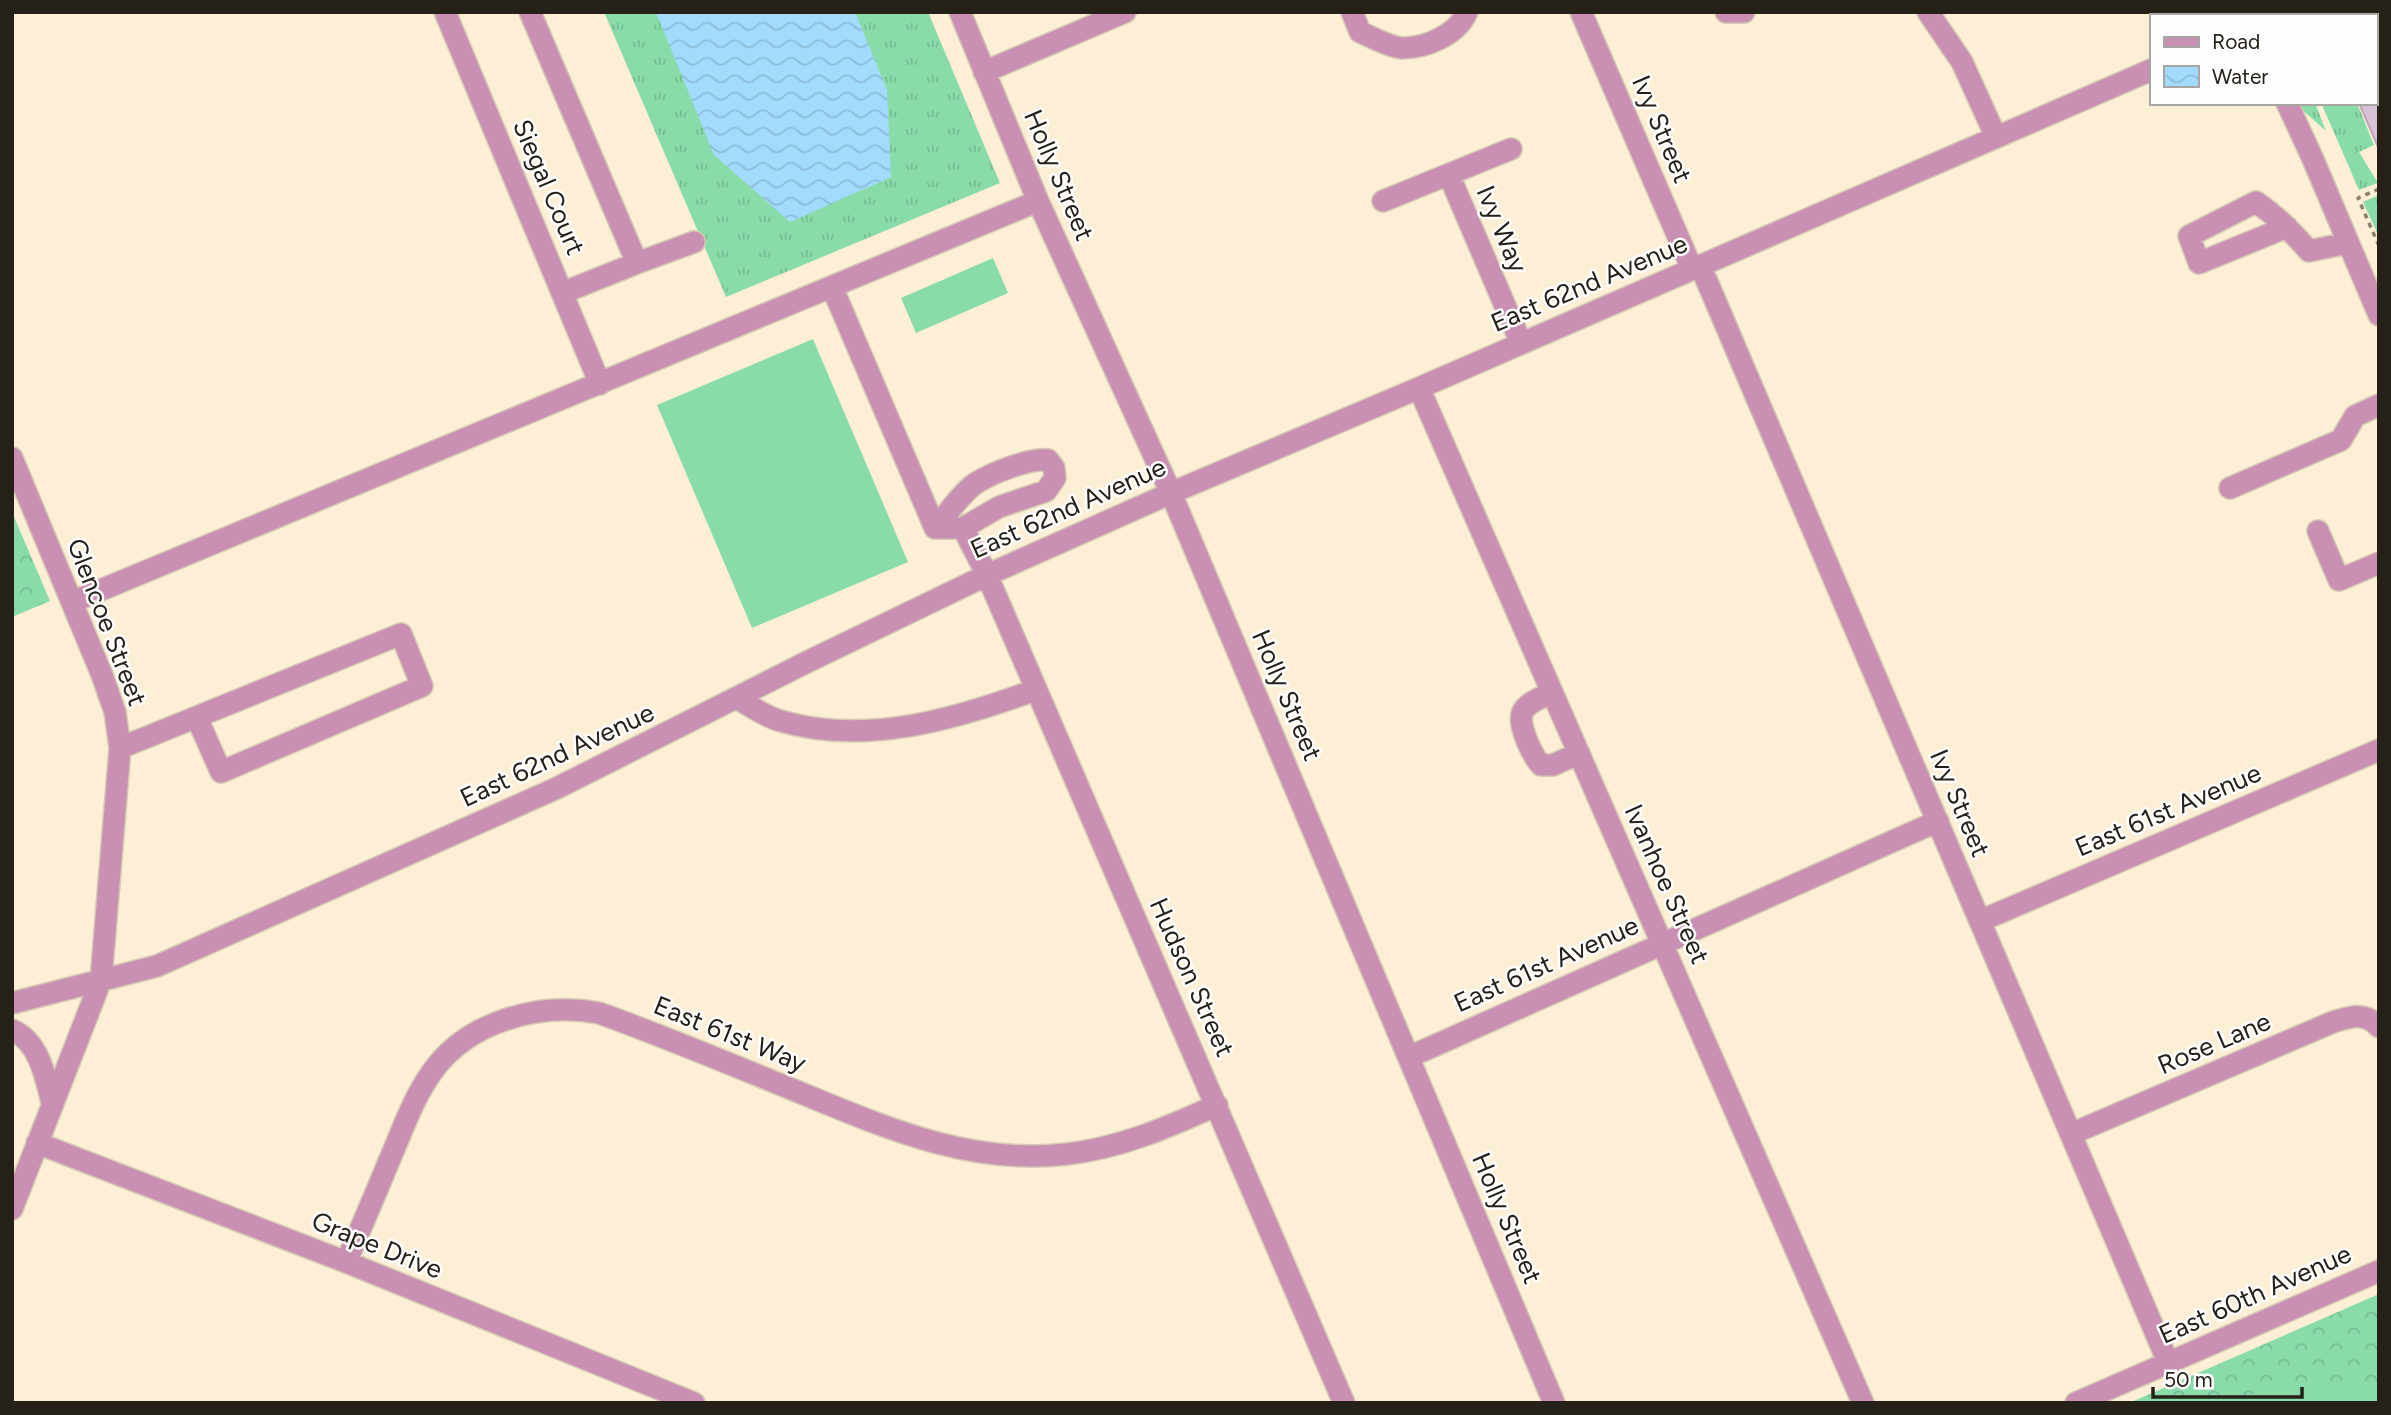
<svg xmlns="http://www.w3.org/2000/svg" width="2391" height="1415" font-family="Figtree,sans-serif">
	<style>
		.grass { fill: url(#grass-tufts) }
		.forest { fill: url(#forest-crowns) }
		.garden { fill: #89dcaa }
		.water { fill: url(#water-waves) }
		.building { fill: #d9c2d5; stroke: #bca6b9; stroke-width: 2 }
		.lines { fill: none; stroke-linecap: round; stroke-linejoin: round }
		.minor-casing { stroke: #d6cab4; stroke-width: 24 }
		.path { stroke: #8a8171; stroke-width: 3.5; stroke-dasharray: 5 5; stroke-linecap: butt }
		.minor { stroke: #c990b3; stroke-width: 21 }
		.labels { text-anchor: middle; stroke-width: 5; stroke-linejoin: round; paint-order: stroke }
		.street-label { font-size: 26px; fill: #262118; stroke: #fefefe }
	</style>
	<defs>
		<pattern id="grass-tufts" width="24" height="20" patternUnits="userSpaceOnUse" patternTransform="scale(1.75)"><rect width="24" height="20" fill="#89dcaa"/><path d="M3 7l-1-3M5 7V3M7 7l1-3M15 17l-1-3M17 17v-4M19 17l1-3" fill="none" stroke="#76bc92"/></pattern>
		<pattern id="forest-crowns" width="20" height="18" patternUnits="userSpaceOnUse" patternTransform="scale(1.75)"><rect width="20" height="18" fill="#89dcaa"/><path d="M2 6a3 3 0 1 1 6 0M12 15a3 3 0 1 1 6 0" fill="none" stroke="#76bc92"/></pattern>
		<pattern id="water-waves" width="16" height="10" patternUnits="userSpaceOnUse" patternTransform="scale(1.75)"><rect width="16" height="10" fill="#a3dbfe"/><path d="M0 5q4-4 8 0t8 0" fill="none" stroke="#8cbcd9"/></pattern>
	</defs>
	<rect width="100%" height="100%" fill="#fdefd6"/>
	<!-- grass -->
	<path class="grass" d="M 604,12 L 928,12 L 1000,183 L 726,297 Z
		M 2336,12 L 2379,12 L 2379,38 L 2375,40 L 2375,16 L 2328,16 Z
		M 2296,103 L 2315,103 L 2326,131 L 2297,105 Z
		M 2327,103 L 2357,103 L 2374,145 L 2359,152 L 2378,183 L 2359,190 L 2322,105 Z
		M 2379,195 L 2379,237 L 2363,202 Z"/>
	<!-- forest -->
	<path class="forest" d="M 12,512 L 50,601 L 12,617 Z
		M 2379,1294 L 2379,1403 L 2129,1403 Z"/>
	<!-- garden -->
	<path class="garden" d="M 993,258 L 1008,293 L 916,333 L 901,298 Z
		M 813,339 L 908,562 L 752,628 L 657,405 Z
		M 2356,1384 L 2379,1393 L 2379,1403 L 2233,1403 L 2270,1387 Z"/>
	<!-- water -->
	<path class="water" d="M 656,12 L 855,12 L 887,90 L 891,177 L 790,222 L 714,155 Z"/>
	<!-- building -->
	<path class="building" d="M 2359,103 L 2379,103 L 2379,149 Z"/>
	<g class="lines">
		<!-- minor casing -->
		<g class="minor-casing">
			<path id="minor" d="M 445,12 L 600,384
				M 530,12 L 637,263 L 562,293
				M 960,12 L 1038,201 L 1171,493 L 1554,1403
				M 1352,12 L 1360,32 C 1372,37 1389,47 1402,48 C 1426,48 1457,35 1467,12
				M 1581,12 L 1692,269
				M 1726,12 L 1744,12
				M 1928,12 L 1962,62 L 1996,137
				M 2245,12 L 2247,16
				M 2277,16 L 2286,12
				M 984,72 L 1125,12
				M 2287,103 L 2312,157 L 2379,315
				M 1449,175 L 1521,343
				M 1383,201 L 1511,149
				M 2287,227 L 2199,263 L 2189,236 L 2256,202 C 2278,217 2292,232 2309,251 L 2348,243
				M 637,263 L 694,242
				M 1700,265 L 2168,1362
				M 832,287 L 935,528 L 963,528 L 987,575 L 1344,1403
				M 1419,388 L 1863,1403
				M 12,458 L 102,675 L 115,712 L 120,748 L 101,980 L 12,1209
				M 2230,488 L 2341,440 L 2355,416 L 2379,405
				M 935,528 C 948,514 960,494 976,483 C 992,473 1029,458 1048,460 L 1054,468 L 1055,478 L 1046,491 L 999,507 L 963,528
				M 2318,531 L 2339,580 L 2379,563
				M 72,602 L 1038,201
				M 1552,692 C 1524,706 1514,708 1527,741 C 1531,750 1534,758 1541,765 L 1553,765 L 1579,753
				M 738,699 C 752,707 766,717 781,721 C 865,746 956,719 1035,690
				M 120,748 L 401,634 L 422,686 L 221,772 L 197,718
				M 1980,921 L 2379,750
				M 12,1003 L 157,966 L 557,788 L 807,662 L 987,575 L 1171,493 L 1419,388 L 2151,70
				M 12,1030 C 39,1041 46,1078 52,1103
				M 1409,1057 L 1938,821
				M 2071,1134 L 2333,1022 C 2350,1017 2366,1011 2379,1027
				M 37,1143 L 346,1262 L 694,1403
				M 346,1262 C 362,1226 377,1190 392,1154 C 404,1126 414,1097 432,1072 C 468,1021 539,1002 599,1013 C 669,1038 737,1067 806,1095 C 891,1130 973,1165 1067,1154 C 1120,1148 1169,1127 1217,1105
				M 2076,1403 L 2379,1271"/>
		</g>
		<!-- path -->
		<path class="path" d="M 2379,189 L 2358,198 L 2379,246"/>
		<!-- minor -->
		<use href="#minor" class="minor"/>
	</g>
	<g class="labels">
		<!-- street labels -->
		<g class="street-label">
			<text transform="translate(1662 129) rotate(67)" y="9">Ivy Street</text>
			<text transform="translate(1059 175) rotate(67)" y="9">Holly Street</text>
			<text transform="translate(549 187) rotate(67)" y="9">Siegal Court</text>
			<text transform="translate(1502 229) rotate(67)" y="9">Ivy Way</text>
			<text transform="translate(1589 283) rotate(-23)" y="9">East 62nd Avenue</text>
			<text transform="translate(1068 508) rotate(-24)" y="9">East 62nd Avenue</text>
			<text transform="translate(107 622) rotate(69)" y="9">Glencoe Street</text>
			<text transform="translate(1287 695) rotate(67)" y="9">Holly Street</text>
			<text transform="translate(557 755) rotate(-25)" y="9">East 62nd Avenue</text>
			<text transform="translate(1960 803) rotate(67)" y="9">Ivy Street</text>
			<text transform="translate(2168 810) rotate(-23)" y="9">East 61st Avenue</text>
			<text transform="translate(1667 884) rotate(66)" y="9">Ivanhoe Street</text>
			<text transform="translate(1546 964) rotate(-24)" y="9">East 61st Avenue</text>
			<text transform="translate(1192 977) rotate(66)" y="9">Hudson Street</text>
			<text transform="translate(730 1034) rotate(22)" y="9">East 61st Way</text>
			<text transform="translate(2214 1043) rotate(-23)" y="9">Rose Lane</text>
			<text transform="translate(1507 1218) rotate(67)" y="9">Holly Street</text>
			<text transform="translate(377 1245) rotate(22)" y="9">Grape Drive</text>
			<text transform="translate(2255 1294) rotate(-24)" y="9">East 60th Avenue</text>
		</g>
	</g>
	<!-- border -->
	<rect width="2391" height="1415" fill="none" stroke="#262118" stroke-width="28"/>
	<!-- legend -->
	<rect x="2150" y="14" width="228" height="91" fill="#fefefe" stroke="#a8a6a2" stroke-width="2"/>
	<rect x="2164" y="37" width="35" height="10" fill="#c990b3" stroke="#a8a6a2" stroke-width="2"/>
	<text x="2212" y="49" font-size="21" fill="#262118">Road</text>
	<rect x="2164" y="66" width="35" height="21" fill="url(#water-waves)" stroke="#a8a6a2" stroke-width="2"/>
	<text x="2212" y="84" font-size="21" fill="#262118">Water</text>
	<!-- scale -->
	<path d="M2153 1387v10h149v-10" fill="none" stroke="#262118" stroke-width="3.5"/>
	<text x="2164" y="1387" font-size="21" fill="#262118" stroke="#fefefe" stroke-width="5" paint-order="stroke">50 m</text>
</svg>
